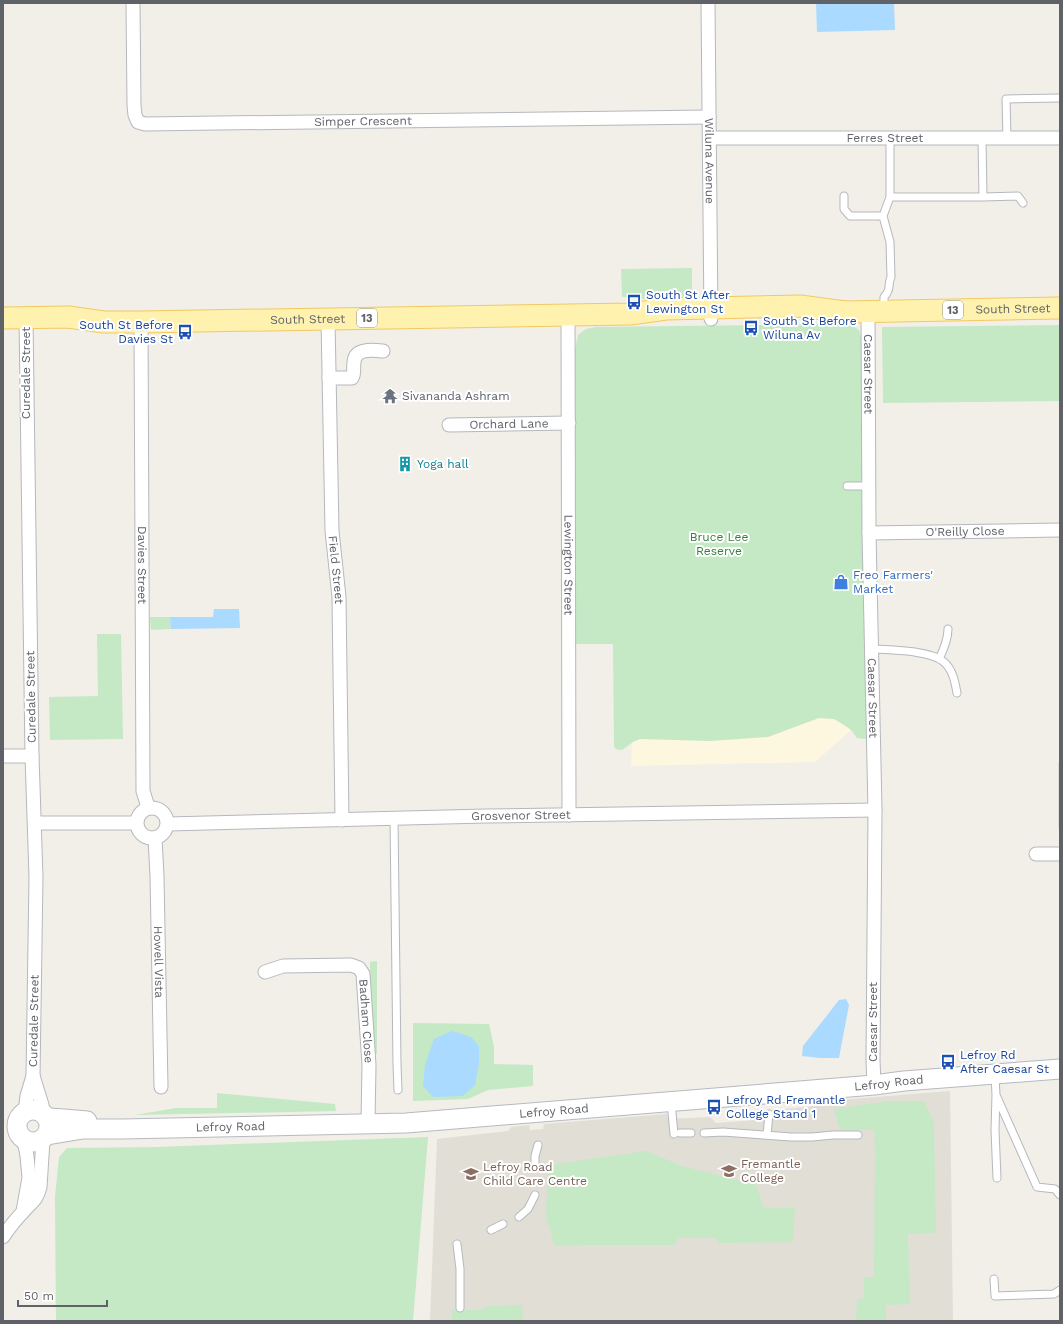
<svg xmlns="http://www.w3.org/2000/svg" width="1063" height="1324" font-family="'Work Sans',sans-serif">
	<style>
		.commercial { fill: #fef7e0 }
		.education { fill: #e1ded6 }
		.green { fill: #c5e8c5 }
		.water { fill: #aadaff }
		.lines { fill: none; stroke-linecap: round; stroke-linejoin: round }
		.lane-casing { stroke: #b5b8bc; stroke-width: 9 }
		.street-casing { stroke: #b5b8bc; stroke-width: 15 }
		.secondary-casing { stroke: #b6babf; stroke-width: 21 }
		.primary-casing { stroke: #f2c960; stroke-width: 23 }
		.lane { stroke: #fff; stroke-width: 7 }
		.street { stroke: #fff; stroke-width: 13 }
		.secondary { stroke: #fff; stroke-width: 19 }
		.primary { stroke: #fff2af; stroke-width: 21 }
		.labels { text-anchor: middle; stroke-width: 4; stroke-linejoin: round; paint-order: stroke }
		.shield { fill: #fff; stroke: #8f9295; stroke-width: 1 }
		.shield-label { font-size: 11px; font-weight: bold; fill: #5f6368 }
		.street-label { font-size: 12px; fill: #5f6368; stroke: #fff }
		.transit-label { font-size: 12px; fill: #164399; stroke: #fff; text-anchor: start }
		.worship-label { font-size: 12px; fill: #5b616d; stroke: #fff; text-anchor: start }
		.culture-label { font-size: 12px; fill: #0d838f; stroke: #fff; text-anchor: start }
		.park-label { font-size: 12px; fill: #348238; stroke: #fff }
		.shop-label { font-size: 12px; fill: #366cbe; stroke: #fff; text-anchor: start }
		.education-label { font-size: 12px; fill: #785e54; stroke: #fff; text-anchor: start }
	</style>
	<rect width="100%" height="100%" fill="#f1efe8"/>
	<!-- commercial -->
	<path class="commercial" d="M 759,698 L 862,720 L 815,762 L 631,766 L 633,715 Z"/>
	<!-- education -->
	<path class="education" d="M 1058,762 L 1060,762 L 1060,829 L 1058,829 Z
		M 950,1091 L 953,1321 L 430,1321 L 437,1139 L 508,1131 L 511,1127 L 529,1125 L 530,1130 L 543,1129 L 544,1124 L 667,1114 L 668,1119 L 710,1117 L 716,1123 L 743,1121 L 755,1120 L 758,1111 L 807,1107 L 839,1100 Z"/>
	<!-- green -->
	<path class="green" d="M 692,268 L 692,295 L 686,299 L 639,299 L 635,297 L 622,297 L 621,269 Z
		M 850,324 L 859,330 L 862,341 L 866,739 L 857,738 L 851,730 L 844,725 L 834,719 L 819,718 L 768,737 L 710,741 L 640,739 L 633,742 L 622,750 L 616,749 L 614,746 L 613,644 L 575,644 L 575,349 L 578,335 L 586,329 L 596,327 Z
		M 1060,325 L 1060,401 L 883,403 L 882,327 Z
		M 150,617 L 170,617 L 171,629 L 151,630 Z
		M 97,634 L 121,634 L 123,739 L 50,740 L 49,697 L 98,696 Z
		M 377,961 L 377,1054 L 372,1054 L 370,962 Z
		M 413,1023 L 489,1024 L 494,1047 L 494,1064 L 533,1065 L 533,1086 L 488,1090 L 468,1099 L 413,1101 Z
		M 217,1093 L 335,1104 L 336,1111 L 135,1115 L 176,1108 L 217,1108 Z
		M 888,1101 L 924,1101 L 934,1123 L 936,1233 L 908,1234 L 910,1304 L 886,1305 L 886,1321 L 856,1321 L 857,1299 L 864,1298 L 864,1277 L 874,1277 L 875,1150 L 874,1130 L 840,1130 L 834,1109 Z
		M 428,1137 L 413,1321 L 56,1321 L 55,1197 L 59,1157 L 67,1148 L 157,1147 Z
		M 646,1151 L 682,1166 L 756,1185 L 764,1208 L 795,1208 L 793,1242 L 718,1243 L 716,1238 L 678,1238 L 675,1245 L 583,1245 L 555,1246 L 546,1217 L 548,1165 Z
		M 522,1305 L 523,1321 L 452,1321 L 452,1310 L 479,1310 L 489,1306 Z"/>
	<!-- water -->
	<path class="water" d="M 816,3 L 894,3 L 895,30 L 817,32 Z
		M 214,609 L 239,609 L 240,628 L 171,629 L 170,617 L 213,617 Z
		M 846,999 L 849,1005 L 839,1058 L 820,1058 L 802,1056 L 803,1046 L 839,1000 Z
		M 452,1031 L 471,1037 L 479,1046 L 479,1064 L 475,1085 L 463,1096 L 433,1097 L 423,1086 L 425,1065 L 434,1039 Z"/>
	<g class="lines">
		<!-- lane casing -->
		<g class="lane-casing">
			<path id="lane" d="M 890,138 L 890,197 L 983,197 L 982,138
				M 1007,138 L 1006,99 L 1059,98
				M 844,196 L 844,209 L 850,216 L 883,216 L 890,197
				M 983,197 L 1018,196 L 1023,203
				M 883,216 L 890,242 L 891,277 C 887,286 892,288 884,297 L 884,309
				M 847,486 L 869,486
				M 871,649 C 890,650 930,650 944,662 C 953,670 955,682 957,693
				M 939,659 C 944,649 948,640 948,629
				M 394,818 L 397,1064 L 398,1090
				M 995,1075 L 996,1095 L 995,1130 L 997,1178
				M 996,1095 L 1037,1187 L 1055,1189 L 1060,1195
				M 671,1102 L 674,1134
				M 680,1133 L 691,1133
				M 704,1133 L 723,1132 L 791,1137 L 812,1137 L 833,1135 L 858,1135
				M 767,1135 L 769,1114
				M 535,1164 L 535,1156 L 538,1145
				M 519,1217 L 528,1209 L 535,1195
				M 491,1230 L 503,1224
				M 457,1244 L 460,1269 L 460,1308
				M 994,1279 L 995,1296 L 1054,1294 L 1060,1290"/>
		</g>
		<!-- street casing -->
		<g class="street-casing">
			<g id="street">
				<path id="s1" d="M 133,3 L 134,105 L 135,115 L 138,122 L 145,124 L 709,117"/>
				<path id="s2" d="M 708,3 L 711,319"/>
				<path id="s3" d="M 710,138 L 1060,138"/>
				<path id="s4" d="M 868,311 L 869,533 L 875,810 L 873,1060 L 874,1085"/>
				<path id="s5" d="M 568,314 L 569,815"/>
				<path id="s6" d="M 328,319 L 332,531 L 339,597 L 342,820"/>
				<path id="s7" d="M 141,322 L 143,791 L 148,807"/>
				<path d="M 329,378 L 352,378 C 355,373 353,368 354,362 C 355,348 372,350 383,351"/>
				<path id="s8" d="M 449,425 L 569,423"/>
				<path id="s9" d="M 869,533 L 1060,530"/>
				<path d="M 3,756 L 32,756"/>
				<circle cx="152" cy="823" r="15"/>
				<path d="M 35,823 L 136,823"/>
				<path id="s10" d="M 168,824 L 486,816 L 875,810"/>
				<path id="s11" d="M 155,838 L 157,876 L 161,1087"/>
				<path d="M 1036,854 L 1060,854"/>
				<path id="s12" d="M 265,972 L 283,966 L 351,965 L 359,968 L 363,974 L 369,1065 L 368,1123"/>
				<path d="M 33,1076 L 42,1105 L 43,1113"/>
				<path id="s13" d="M 25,1112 L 27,1096 L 33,1076 L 36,877 L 32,756 L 26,318"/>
				<path d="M 23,1211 L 29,1178 L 27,1156 L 24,1140"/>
				<path d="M 3,1237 C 9,1228 16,1219 23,1212 C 32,1201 36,1202 40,1187 L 43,1140"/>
			</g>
		</g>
		<!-- secondary casing -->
		<g class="secondary-casing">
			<g id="secondary">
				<circle cx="33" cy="1126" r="16"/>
				<path d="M 48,1118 L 64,1119 L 87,1121"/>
				<path id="s14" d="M 47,1135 L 83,1129 L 122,1129 L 406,1123 L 874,1085 L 904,1081 L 1060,1069"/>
			</g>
		</g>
		<!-- primary casing -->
		<g class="primary-casing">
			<g id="primary">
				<path id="s15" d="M 831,314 L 845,312 L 1060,308"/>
				<path id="s16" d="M 3,318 L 68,317 L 104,322 L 141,322 L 630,314 L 666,309 L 800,306 L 845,312"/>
			</g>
		</g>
		<!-- lane -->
		<use href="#lane" class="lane"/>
		<!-- street -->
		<use href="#street" class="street"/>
		<!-- secondary -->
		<use href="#secondary" class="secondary"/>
		<!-- primary -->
		<use href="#primary" class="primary"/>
	</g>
	<!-- icons -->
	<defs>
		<g id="bus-bare" transform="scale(1.2)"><path d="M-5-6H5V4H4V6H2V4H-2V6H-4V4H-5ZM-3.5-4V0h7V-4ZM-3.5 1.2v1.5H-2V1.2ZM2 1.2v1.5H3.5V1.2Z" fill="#1a4fb4" stroke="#fff" stroke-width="2.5" paint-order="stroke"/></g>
		<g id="temple-bare" transform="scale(1.2)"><path d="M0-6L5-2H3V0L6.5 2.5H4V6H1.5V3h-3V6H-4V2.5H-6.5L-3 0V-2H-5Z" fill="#6b7280" stroke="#fff" stroke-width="2.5" paint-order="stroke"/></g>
		<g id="building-bare" transform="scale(1.2)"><path d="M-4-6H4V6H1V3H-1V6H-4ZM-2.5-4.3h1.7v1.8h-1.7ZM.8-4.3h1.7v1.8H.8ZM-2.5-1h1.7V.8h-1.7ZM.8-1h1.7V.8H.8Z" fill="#0f9aa8" stroke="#fff" stroke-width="2.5" paint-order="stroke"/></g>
		<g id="shop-bare" transform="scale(1.2)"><path d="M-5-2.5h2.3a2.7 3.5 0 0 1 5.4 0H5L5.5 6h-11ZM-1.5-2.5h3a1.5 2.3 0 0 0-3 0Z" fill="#3f7fe0" stroke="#fff" stroke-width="2.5" paint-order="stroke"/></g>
		<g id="school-bare" transform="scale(1.2)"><path d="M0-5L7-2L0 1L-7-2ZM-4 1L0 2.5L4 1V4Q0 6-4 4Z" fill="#8d6e63" stroke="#fff" stroke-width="2.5" paint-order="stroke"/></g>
	</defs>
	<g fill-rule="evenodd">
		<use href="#bus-bare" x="634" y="302"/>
		<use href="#bus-bare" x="751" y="328"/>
		<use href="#bus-bare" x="185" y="332"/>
		<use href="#temple-bare" x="390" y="396"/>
		<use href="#building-bare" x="405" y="464"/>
		<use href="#shop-bare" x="841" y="582"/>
		<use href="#bus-bare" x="948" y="1062"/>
		<use href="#bus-bare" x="714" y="1107"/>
		<use href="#school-bare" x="729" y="1171"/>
		<use href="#school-bare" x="471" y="1174"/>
	</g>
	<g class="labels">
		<!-- shield labels -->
		<g class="shield">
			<rect x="943" y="301" width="20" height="18" rx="3"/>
			<rect x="357" y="309" width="20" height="18" rx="3"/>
		</g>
		<g class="shield-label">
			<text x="953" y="314">13</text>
			<text x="367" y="322">13</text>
		</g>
		<!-- street labels -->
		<g class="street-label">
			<text dy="4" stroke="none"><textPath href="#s1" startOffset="345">Simper Crescent</textPath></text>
			<text dy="4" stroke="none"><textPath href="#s3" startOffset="175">Ferres Street</textPath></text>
			<text dy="4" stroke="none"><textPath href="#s2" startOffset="158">Wiluna Avenue</textPath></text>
			<text dy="4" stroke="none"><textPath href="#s15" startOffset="182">South Street</textPath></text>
			<text dy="4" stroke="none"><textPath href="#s16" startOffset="305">South Street</textPath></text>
			<text transform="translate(26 373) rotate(-90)" y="4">Curedale Street</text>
			<text dy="4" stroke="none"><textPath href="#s4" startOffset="63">Caesar Street</textPath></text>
			<text dy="4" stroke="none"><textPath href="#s8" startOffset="60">Orchard Lane</textPath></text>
			<text dy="4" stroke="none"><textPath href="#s9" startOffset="96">O'Reilly Close</textPath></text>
			<text dy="4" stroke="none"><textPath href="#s7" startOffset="243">Davies Street</textPath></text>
			<text dy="4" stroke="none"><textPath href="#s5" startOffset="251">Lewington Street</textPath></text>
			<text dy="4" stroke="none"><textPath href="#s6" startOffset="251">Field Street</textPath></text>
			<text transform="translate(31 697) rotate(-91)" y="4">Curedale Street</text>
			<text dy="4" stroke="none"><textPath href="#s4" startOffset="387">Caesar Street</textPath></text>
			<text dy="4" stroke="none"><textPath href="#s10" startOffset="353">Grosvenor Street</textPath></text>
			<text dy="4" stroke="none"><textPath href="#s11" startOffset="124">Howell Vista</textPath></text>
			<text dy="4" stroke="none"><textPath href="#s13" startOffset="92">Curedale Street</textPath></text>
			<text dy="4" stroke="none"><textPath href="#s12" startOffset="150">Badham Close</textPath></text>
			<text transform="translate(873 1022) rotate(-90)" y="4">Caesar Street</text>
			<text dy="4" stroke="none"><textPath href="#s14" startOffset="844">Lefroy Road</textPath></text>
			<text dy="4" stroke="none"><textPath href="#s14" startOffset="508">Lefroy Road</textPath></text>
			<text dy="4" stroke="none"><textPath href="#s14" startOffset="184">Lefroy Road</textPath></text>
		</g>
		<!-- transit labels -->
		<g class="transit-label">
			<text x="646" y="299">South St After<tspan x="646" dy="14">Lewington St</tspan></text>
			<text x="763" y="325">South St Before<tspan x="763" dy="14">Wiluna Av</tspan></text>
			<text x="173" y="329" text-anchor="end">South St Before<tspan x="173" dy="14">Davies St</tspan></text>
			<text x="960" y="1059">Lefroy Rd<tspan x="960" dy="14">After Caesar St</tspan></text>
			<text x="726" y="1104">Lefroy Rd Fremantle<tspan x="726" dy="14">College Stand 1</tspan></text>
		</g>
		<!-- worship labels -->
		<g class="worship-label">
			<text x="402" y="400">Sivananda Ashram</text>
		</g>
		<!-- culture labels -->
		<g class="culture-label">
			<text x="417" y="468">Yoga hall</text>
		</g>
		<!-- park labels -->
		<g class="park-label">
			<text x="719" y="541">Bruce Lee<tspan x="719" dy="14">Reserve</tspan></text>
		</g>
		<!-- shop labels -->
		<g class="shop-label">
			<text x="853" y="579">Freo Farmers'<tspan x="853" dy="14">Market</tspan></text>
		</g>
		<!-- education labels -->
		<g class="education-label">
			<text x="741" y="1168">Fremantle<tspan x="741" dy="14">College</tspan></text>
			<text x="483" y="1171">Lefroy Road<tspan x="483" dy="14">Child Care Centre</tspan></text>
		</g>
	</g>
	<!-- border -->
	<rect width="1063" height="1324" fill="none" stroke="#5f6368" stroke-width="8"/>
	<!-- scale -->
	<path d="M18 1300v6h89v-6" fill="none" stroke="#5f6368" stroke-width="2"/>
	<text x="24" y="1300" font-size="12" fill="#5f6368" stroke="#ffffff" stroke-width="3" paint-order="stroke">50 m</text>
</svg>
